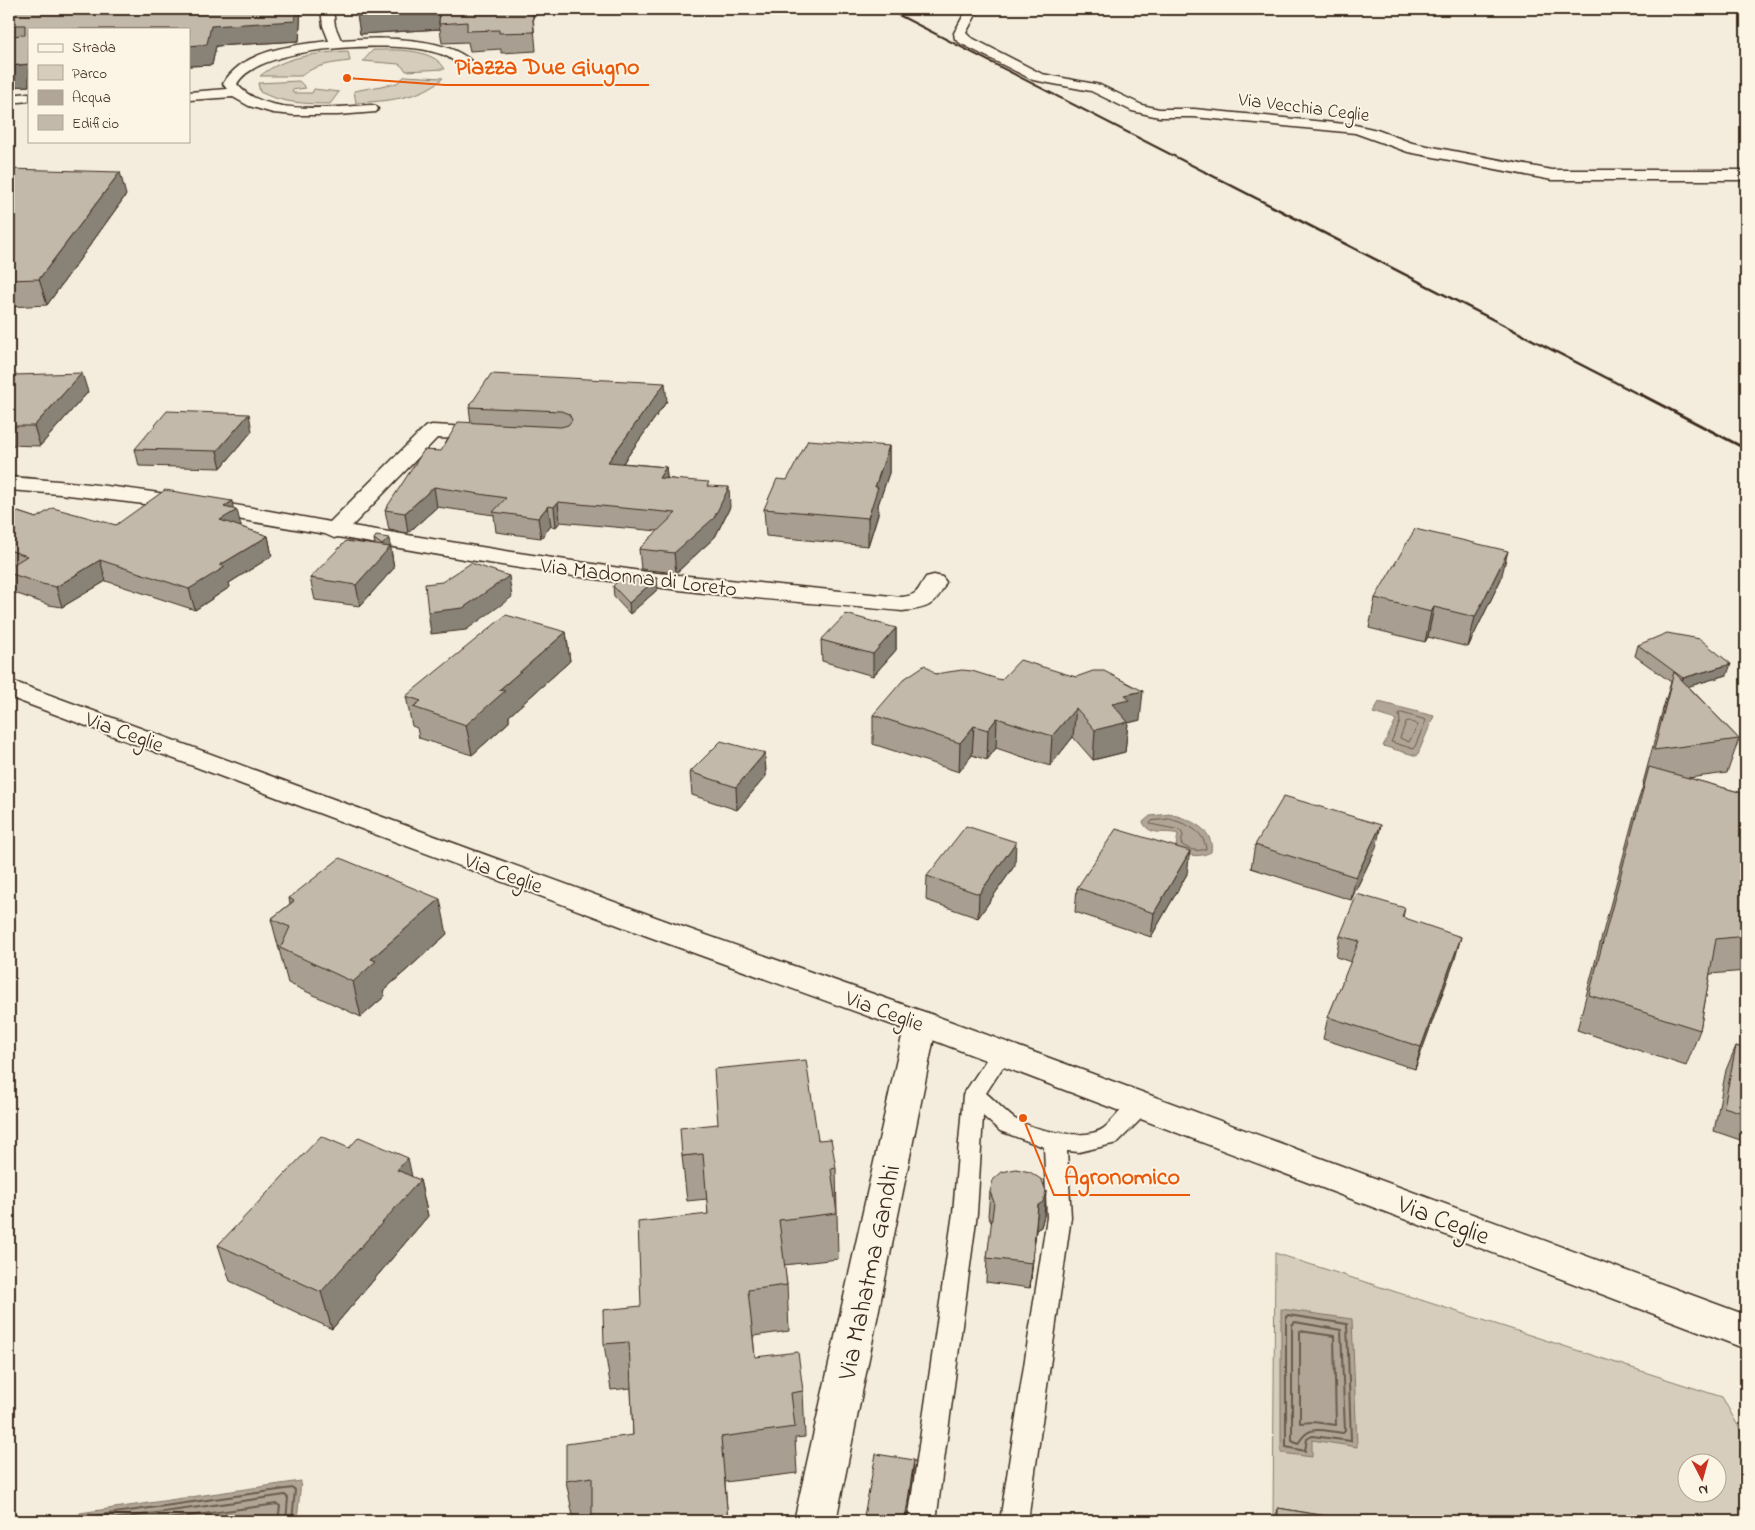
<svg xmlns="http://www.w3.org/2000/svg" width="1755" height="1530" font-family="'Indie Flower',sans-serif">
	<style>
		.green { fill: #d6cdbd; stroke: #887c6e; fill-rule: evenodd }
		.water { fill: #b0a596; stroke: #817466 }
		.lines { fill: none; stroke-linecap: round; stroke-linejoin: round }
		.shore-far1 { stroke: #6a5b4e; stroke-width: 1 }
		.shore { stroke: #6a5b4e; stroke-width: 2 }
		.service-casing { stroke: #3b2a1e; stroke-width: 3 }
		.minor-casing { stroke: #3b2a1e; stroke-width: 3 }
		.secondary-casing { stroke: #3b2a1e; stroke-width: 3 }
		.service { fill: #fcf5e5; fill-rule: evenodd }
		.minor { fill: #fcf5e5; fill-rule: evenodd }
		.secondary { fill: #fcf5e5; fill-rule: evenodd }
		.rail-far2 { stroke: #3b2a1e; stroke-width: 2 }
		.rail-far1 { stroke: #3b2a1e; stroke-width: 2.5 }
		.rail { stroke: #3b2a1e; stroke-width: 3 }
		.wall { fill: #a89f92; stroke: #3b2a1e }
		.shaded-wall { fill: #888277; stroke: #3b2a1e }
		.building { fill: #c3b9aa; stroke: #3b2a1e }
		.labels { text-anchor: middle; stroke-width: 4; stroke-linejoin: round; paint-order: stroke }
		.far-street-label { font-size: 19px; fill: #3b2a1e; stroke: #fcf5e5 }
		.street-label { font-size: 22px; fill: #3b2a1e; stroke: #fcf5e5 }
		.near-street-label { font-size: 26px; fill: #3b2a1e; stroke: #fcf5e5 }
		.leader { fill: none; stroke: #e8590c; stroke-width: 2 }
		.callout-dot { fill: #e8590c; stroke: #fcf5e5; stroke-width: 2 }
		.callout-label { font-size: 24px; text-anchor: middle; font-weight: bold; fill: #e8590c; stroke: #fcf5e5; stroke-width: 4; stroke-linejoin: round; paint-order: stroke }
	</style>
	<rect width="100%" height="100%" fill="#f4eddd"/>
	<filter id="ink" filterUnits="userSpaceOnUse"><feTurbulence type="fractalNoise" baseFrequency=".02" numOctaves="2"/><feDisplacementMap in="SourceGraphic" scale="10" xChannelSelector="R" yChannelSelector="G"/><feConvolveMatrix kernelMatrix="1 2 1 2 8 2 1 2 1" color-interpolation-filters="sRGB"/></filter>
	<g filter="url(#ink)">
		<!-- green -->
		<path class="green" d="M 373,50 C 394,50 432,47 445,69 L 406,71 L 405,69 L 399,64 L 363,61 Z
			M 348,51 L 350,61 C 333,63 314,65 301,76 L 260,76 C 284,56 318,53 348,51 Z
			M 405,76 L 443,78 C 421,99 385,101 356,103 L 354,91 L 397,83 Z
			M 299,81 L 306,88 L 292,90 L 293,93 L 312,93 L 314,89 L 339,92 L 330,104 C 305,104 282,103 260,92 L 258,83 Z
			M 1275,1253 L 1722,1397 L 1742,1433 L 1746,1435 L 1746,1521 L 1273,1521 ZM 1688,1462 L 1718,1462 L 1718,1492 L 1688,1492 Z"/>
		<!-- water -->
		<path class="water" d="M 1379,702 L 1434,716 L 1417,756 L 1383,746 L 1396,720 L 1373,713 Z
			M 1170,814 C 1189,819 1215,829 1211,852 C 1199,858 1185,857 1176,846 L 1178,834 C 1166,830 1149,837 1143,822 L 1150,816 Z
			M 1281,1309 L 1352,1319 L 1357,1447 L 1312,1440 L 1312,1457 L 1281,1453 Z
			M 301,1481 L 297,1521 L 78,1521 L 80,1513 Z"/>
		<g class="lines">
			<!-- shore-far1 -->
			<path class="shore-far1" d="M 1402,713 L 1426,720 L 1414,749 L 1391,742 L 1400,722 L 1399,714 Z
				M 1409,721 L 1418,725 L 1409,742 L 1400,738 L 1406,722 Z
				M 1170,819 C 1186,824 1204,830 1206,849 C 1197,852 1189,850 1181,844 L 1183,835 L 1180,830 L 1150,824 L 1152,821 Z"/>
			<!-- shore -->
			<path class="shore" d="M 1288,1315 L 1347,1324 L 1351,1441 L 1312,1436 L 1307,1439 L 1305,1451 L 1286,1447 L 1286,1317 Z
				M 1295,1322 L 1341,1330 L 1345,1431 L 1343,1433 C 1322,1431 1309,1423 1298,1444 L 1292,1441 L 1292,1325 Z
				M 1300,1331 L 1334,1336 L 1336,1425 L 1313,1422 L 1300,1423 Z
				M 84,1521 L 86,1517 L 293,1488 L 295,1490 L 292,1521
				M 99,1521 L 285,1495 L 288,1498 L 286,1521
				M 153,1521 L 277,1504 L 280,1506 L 278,1521"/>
			<!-- service casing -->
			<g class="service-casing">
				<path id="service" d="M 1001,1045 L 1008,1048 L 1012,1053 L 986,1093 C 996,1101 1005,1112 1015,1119 C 1033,1130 1086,1142 1104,1128 C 1118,1117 1129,1093 1149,1099 L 1152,1105 L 1149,1111 L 1117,1143 L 1079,1152 L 1067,1151 L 1071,1217 L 1028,1521 L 1000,1521 L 1047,1217 L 1044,1147 L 1000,1131 L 983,1116 L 977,1213 L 936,1521 L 908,1521 L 953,1213 L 963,1095 L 994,1048 Z"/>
			</g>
			<!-- minor casing -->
			<g class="minor-casing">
				<path id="minor" d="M 321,9 L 333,9 L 335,26 L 341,40 C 377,37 453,35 477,67 L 470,71 C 462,69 457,63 451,59 C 445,54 433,52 426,50 C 387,42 258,45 237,84 C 263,117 333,107 371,105 L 376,106 L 378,109 L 376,112 L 338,115 L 294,115 L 273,113 L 249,106 L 233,97 L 189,100 L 189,92 L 227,89 L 223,84 C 242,50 294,45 329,41 L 323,26 Z
					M 967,9 L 979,9 L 966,33 L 970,37 L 1042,74 L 1100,85 L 1142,105 L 1159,109 L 1194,109 L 1355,125 L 1377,130 L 1412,143 L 1552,170 L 1746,170 L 1746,180 L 1552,180 L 1408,152 L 1355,133 L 1194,117 L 1159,117 L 1132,111 L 1091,91 L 1033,80 L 960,43 L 955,39 L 954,33 Z
					M 29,93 L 29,101 L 9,103 L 9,95 Z
					M 432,425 L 489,428 L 496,430 L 499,434 L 496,438 L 489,440 L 437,438 L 352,526 L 512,552 L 647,572 L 902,597 C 919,595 917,590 926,577 L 934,575 L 942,577 L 946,582 C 936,606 927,609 902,611 C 828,604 753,599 679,590 C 565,576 451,558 338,537 L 334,538 L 325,534 L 161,506 L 60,494 L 9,490 L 9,477 C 118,484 223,502 330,522 L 425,427 Z
					M 921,1011 L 933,1015 L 937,1023 L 836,1521 L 794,1521 L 905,1023 L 909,1015 Z"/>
			</g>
			<!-- secondary casing -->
			<g class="secondary-casing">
				<path id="secondary" d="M 9,680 L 669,922 L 933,1015 L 1746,1315 L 1746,1349 L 909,1031 L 647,936 L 9,697 Z"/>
			</g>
			<!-- service -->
			<use href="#service" class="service"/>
			<!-- minor -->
			<use href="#minor" class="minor"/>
			<!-- secondary -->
			<use href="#secondary" class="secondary"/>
			<!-- rail-far2 -->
			<path class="rail-far2" d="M 887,9 L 1207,173"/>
			<!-- rail-far1 -->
			<path class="rail-far1" d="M 1205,172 L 1642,396"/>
			<!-- rail -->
			<path class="rail" d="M 1640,394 L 1746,449"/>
		</g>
		<!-- wall -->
		<path class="wall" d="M 9,9 L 93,10 L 94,9 L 301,9 L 299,41 L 216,46 L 212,65 L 189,66 L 189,29 L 29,29 L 29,86 L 9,87 Z
			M 357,9 L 536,9 L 536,16 L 533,16 L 536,51 L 501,53 L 501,49 L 470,51 L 468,42 L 442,43 L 440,29 L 360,34 Z
			M 9,169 L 126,195 L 47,305 L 9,307 Z
			M 9,380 L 88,392 L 40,446 L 9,445 Z
			M 667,401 L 623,463 L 666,467 L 667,478 L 709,486 L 730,507 L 715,537 L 676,573 L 641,569 L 639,549 L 658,531 L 560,522 L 556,527 L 551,526 L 541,538 L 496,532 L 494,515 L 437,507 L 408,533 L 389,530 L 385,510 L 441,451 L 471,423 L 469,407 Z
			M 252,431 L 221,468 L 139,466 L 135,449 Z
			M 889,446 L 889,473 L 878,505 L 878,514 L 868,546 L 766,536 L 764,509 L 787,480 Z
			M 9,509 L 36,518 L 116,525 L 234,510 L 241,527 L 268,536 L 272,556 L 229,583 L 230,587 L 195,610 L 106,581 L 62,607 L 49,605 L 9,591 Z
			M 374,539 L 391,549 L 394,568 L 360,606 L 315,600 L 310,578 L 375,545 Z
			M 1501,579 L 1468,647 L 1428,637 L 1425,642 L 1369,628 L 1375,598 Z
			M 613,586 L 658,589 L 630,614 L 614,597 Z
			M 896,628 L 896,650 L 873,676 L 822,661 L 821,640 Z
			M 566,632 L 570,661 L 509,716 L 509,722 L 472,755 L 419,738 L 417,728 L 412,726 L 406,696 Z
			M 1638,645 L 1727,675 L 1688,686 L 1739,739 L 1727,773 L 1688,778 L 1746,794 L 1746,971 L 1710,974 L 1700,1030 L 1686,1066 L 1577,1030 L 1638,801 L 1644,783 L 1643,783 L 1664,705 L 1671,682 L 1635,656 Z
			M 935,674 L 1001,680 L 1076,677 L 1140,720 L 1128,723 L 1125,752 L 1093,760 L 1073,737 L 1050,766 L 996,748 L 987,760 L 972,755 L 959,772 L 873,744 L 873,715 Z
			M 765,753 L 766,776 L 737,810 L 692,795 L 690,772 Z
			M 1255,845 L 1376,848 L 1351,900 L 1251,868 Z
			M 1015,865 L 978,918 L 926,900 L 927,876 Z
			M 1187,874 L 1151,937 L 1075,912 L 1077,888 Z
			M 289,898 L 447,934 L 383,991 L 385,996 L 361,1017 L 288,983 L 271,919 L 290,904 Z
			M 1405,908 L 1403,917 L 1455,959 L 1415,1069 L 1323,1039 L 1328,1017 L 1351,962 L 1336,957 L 1340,936 Z
			M 1736,1046 L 1746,1049 L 1746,1142 L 1714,1131 L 1726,1070 Z
			M 818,1140 L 836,1168 L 838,1259 L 784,1265 L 787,1285 L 789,1331 L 753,1336 L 755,1357 L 803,1391 L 805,1437 L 795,1438 L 797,1473 L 725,1482 L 728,1521 L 574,1521 L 566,1481 L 633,1435 L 631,1388 L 611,1390 L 604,1344 L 641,1306 L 708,1214 L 707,1199 L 687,1201 L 682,1156 Z
			M 412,1177 L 420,1180 L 428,1216 L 332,1329 L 230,1281 L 218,1245 Z
			M 1046,1191 L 1044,1216 L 1041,1227 L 1036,1230 L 1030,1288 L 986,1282 L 987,1258 L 992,1224 L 988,1216 L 990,1192 Z
			M 1278,1508 L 1356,1521 L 1275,1521 Z"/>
		<!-- shaded-wall -->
		<path class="shaded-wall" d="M 80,9 L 94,9 L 85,29 L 79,11 Z
			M 296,9 L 301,9 L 299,41 L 216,46 L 212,65 L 189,66 L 189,46 L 211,26 Z
			M 440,10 L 439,24 L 440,29 L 360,34 L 357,15 Z
			M 29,64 L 29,86 L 9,87 L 9,66 Z
			M 120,172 L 126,195 L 47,305 L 39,279 Z
			M 82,373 L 88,392 L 40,446 L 34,426 Z
			M 665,383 L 667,401 L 610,481 L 608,462 Z
			M 249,414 L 252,431 L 221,468 L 217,451 Z
			M 889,446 L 889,473 L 878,505 L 878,514 L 868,546 L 868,518 L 875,487 Z
			M 666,467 L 668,487 L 659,478 Z
			M 434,487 L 437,507 L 408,533 L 405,513 Z
			M 729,487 L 730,507 L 715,537 L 676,573 L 674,553 Z
			M 232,501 L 234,512 L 237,510 L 242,530 L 220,520 L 224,507 Z
			M 558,502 L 560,522 L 556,527 L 554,507 Z
			M 548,506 L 551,526 L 541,538 L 538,518 Z
			M 268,536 L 272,556 L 229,583 L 230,587 L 195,610 L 189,589 L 220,565 Z
			M 389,538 L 394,568 L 360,606 L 356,585 L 383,554 L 382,545 Z
			M 1508,551 L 1501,579 L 1468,647 L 1475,617 Z
			M 100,560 L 106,581 L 62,607 L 56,587 Z
			M 509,576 L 512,597 L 466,630 L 431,634 L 428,612 Z
			M 657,578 L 658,589 L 630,614 L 629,603 Z
			M 1434,607 L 1428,637 L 1425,642 L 1431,612 Z
			M 896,628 L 896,650 L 873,676 L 873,654 Z
			M 566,632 L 570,661 L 509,716 L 509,722 L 472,755 L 466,725 L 499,690 Z
			M 1731,664 L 1727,675 L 1680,689 L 1683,678 Z
			M 1143,691 L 1140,720 L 1128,723 L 1125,752 L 1093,760 L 1095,730 L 1112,704 L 1125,695 Z
			M 1076,708 L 1073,737 L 1050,766 L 1052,736 Z
			M 997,718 L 996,748 L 987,760 L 988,730 Z
			M 974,726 L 972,755 L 959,772 L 960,743 Z
			M 765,753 L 766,776 L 737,810 L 736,787 Z
			M 1381,825 L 1376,848 L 1351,900 L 1356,877 Z
			M 1016,842 L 1015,865 L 978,918 L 979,894 Z
			M 1190,851 L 1187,874 L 1151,937 L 1154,913 Z
			M 440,899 L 447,934 L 383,991 L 385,996 L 361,1017 L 353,982 L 371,959 Z
			M 1461,937 L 1455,959 L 1415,1069 L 1421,1047 Z
			M 408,1158 L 414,1186 L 420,1180 L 428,1216 L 332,1329 L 321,1292 L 397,1170 Z
			M 1046,1191 L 1044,1216 L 1041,1227 L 1036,1230 L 1030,1288 L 1038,1205 Z
			M 914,1460 L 913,1472 L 907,1521 L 905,1521 Z"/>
		<!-- building -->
		<path class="building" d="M 9,9 L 80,9 L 79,11 L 94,10 L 94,9 L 296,9 L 295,21 L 211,26 L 207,44 L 189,46 L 189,29 L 29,29 L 29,64 L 9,66 L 9,36 L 25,35 L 25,25 L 9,25 Z
			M 357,9 L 532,9 L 534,32 L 499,33 L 499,30 L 467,31 L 467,22 L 439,24 L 440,10 L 357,15 Z
			M 9,169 L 120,172 L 39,279 L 9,280 Z
			M 82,373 L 34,426 L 9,426 L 9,380 L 11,380 L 14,375 Z
			M 491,374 L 665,383 L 608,462 L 666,467 L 659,478 L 709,482 L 707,486 L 729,487 L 714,518 L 674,553 L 639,549 L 676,513 L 558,502 L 554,507 L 548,506 L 538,518 L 493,512 L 506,498 L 434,487 L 405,513 L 385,510 L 424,450 L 441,451 L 458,422 L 561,427 L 568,425 L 572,420 L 569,414 L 561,411 L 469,407 Z
			M 167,411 L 249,414 L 217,451 L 135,449 Z
			M 808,440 L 889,446 L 875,487 L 878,487 L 868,518 L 764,509 L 777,479 L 787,480 Z
			M 165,490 L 232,501 L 224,507 L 237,510 L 220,520 L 268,536 L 220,565 L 225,567 L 189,589 L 100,560 L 56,587 L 42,584 L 9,573 L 9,567 L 27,556 L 9,550 L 9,509 L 36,518 L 53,508 L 116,525 Z
			M 1415,529 L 1508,551 L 1475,617 L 1434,607 L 1431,612 L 1375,598 Z
			M 376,536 L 389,538 L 382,545 L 374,539 Z
			M 346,541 L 390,547 L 356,585 L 310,578 Z
			M 471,563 L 509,576 L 463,608 L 428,612 L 425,584 L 442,582 Z
			M 625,574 L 657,578 L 629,603 L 613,586 Z
			M 846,614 L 896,628 L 873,654 L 821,640 Z
			M 506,615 L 566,632 L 499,690 L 505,691 L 466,725 L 413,707 L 421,701 L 406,696 Z
			M 1667,633 L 1700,639 L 1731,664 L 1683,678 L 1638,645 Z
			M 1020,660 L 1076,677 L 1093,671 L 1104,671 L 1143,691 L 1125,695 L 1129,700 L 1112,704 L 1128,722 L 1095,730 L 1076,708 L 1052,736 L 997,718 L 988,730 L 974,726 L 960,743 L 873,715 L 904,679 L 925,665 L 935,674 L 962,670 L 972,671 L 1001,680 Z
			M 1674,672 L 1739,739 L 1654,750 Z
			M 721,741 L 765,753 L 736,787 L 690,772 Z
			M 1649,767 L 1746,794 L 1746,936 L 1716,939 L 1700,1030 L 1589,995 Z
			M 1284,796 L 1381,825 L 1356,877 L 1255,845 Z
			M 966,826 L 1016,842 L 979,894 L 927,876 Z
			M 1116,829 L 1190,851 L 1154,913 L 1077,888 Z
			M 340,858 L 440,899 L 371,959 L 376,961 L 353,982 L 278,947 L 282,945 L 290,927 L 271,919 L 294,901 L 289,898 Z
			M 1357,894 L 1405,908 L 1402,917 L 1461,937 L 1421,1047 L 1328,1017 L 1359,941 L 1340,936 Z
			M 1736,1046 L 1746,1049 L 1746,1114 L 1724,1107 Z
			M 806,1060 L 818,1140 L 831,1139 L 836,1168 L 831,1169 L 837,1213 L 779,1220 L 787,1285 L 748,1290 L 755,1357 L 798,1352 L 803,1391 L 791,1393 L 795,1427 L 721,1437 L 728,1521 L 592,1521 L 592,1477 L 566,1481 L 566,1444 L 633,1435 L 629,1342 L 604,1344 L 603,1310 L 641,1306 L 638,1222 L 708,1214 L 703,1154 L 682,1156 L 680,1128 L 718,1124 L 714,1069 Z
			M 321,1136 L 349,1148 L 359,1137 L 408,1158 L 397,1170 L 420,1180 L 321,1292 L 218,1245 Z
			M 1016,1169 L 1030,1172 L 1042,1180 L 1046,1191 L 1043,1202 L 1038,1205 L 1032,1263 L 987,1258 L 994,1202 L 990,1192 L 993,1180 L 1002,1172 Z
			M 876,1454 L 914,1460 L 905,1521 L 863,1521 Z
			M 1278,1508 L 1356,1521 L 1278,1521 Z"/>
	</g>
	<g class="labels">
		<!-- far-street labels -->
		<g class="far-street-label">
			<text transform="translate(1304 106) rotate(7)" y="7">Via Vecchia Ceglie</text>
		</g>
		<!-- street labels -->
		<g class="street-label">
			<text transform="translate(639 576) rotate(7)" y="8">Via Madonna di Loreto</text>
			<text transform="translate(125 731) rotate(20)" y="8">Via Ceglie</text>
			<text transform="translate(504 872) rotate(20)" y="8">Via Ceglie</text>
			<text transform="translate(885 1010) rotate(20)" y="8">Via Ceglie</text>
		</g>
		<!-- near-street labels -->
		<g class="near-street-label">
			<text transform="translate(1444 1219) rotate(21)" y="9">Via Ceglie</text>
			<text transform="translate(868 1272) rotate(-78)" y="9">Via Mahatma Gandhi</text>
		</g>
	</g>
	<!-- callouts -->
	<path class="leader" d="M347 78L445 85H649M1023 1118L1054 1195H1190"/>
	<g class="callout-dot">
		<circle cx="347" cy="78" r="5"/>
		<circle cx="1023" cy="1118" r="5"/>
	</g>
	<g class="callout-label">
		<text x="547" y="74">Piazza Due Giugno</text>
		<text x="1122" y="1184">Agronomico</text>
	</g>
	<!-- margin -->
	<rect width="1755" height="1530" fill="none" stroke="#fcf5e5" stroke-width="30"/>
	<rect x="15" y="15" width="1725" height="1500" fill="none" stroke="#3b2a1e" stroke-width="2" filter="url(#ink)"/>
	<!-- legend -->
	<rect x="28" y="28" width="162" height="115" fill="#fcf5e5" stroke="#afa495"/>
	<rect x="38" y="44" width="25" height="8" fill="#fcf5e5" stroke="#afa495"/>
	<text x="72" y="52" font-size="15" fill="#3b2a1e">Strada</text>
	<rect x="38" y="65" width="25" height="15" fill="#d6cdbd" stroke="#afa495"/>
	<text x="72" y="78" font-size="15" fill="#3b2a1e">Parco</text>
	<rect x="38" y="90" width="25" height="15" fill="#b0a596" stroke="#afa495"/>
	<text x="72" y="102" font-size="15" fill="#3b2a1e">Acqua</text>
	<rect x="38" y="115" width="25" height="15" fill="#c3b9aa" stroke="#afa495"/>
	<text x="72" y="128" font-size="15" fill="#3b2a1e">Edificio</text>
	<!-- north arrow -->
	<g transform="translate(1702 1478) rotate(174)"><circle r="24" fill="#fcf5e5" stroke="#afa495"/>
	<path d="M0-4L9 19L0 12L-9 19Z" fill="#c8321e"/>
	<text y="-8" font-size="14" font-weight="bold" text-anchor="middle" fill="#3b2a1e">N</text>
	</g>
</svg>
